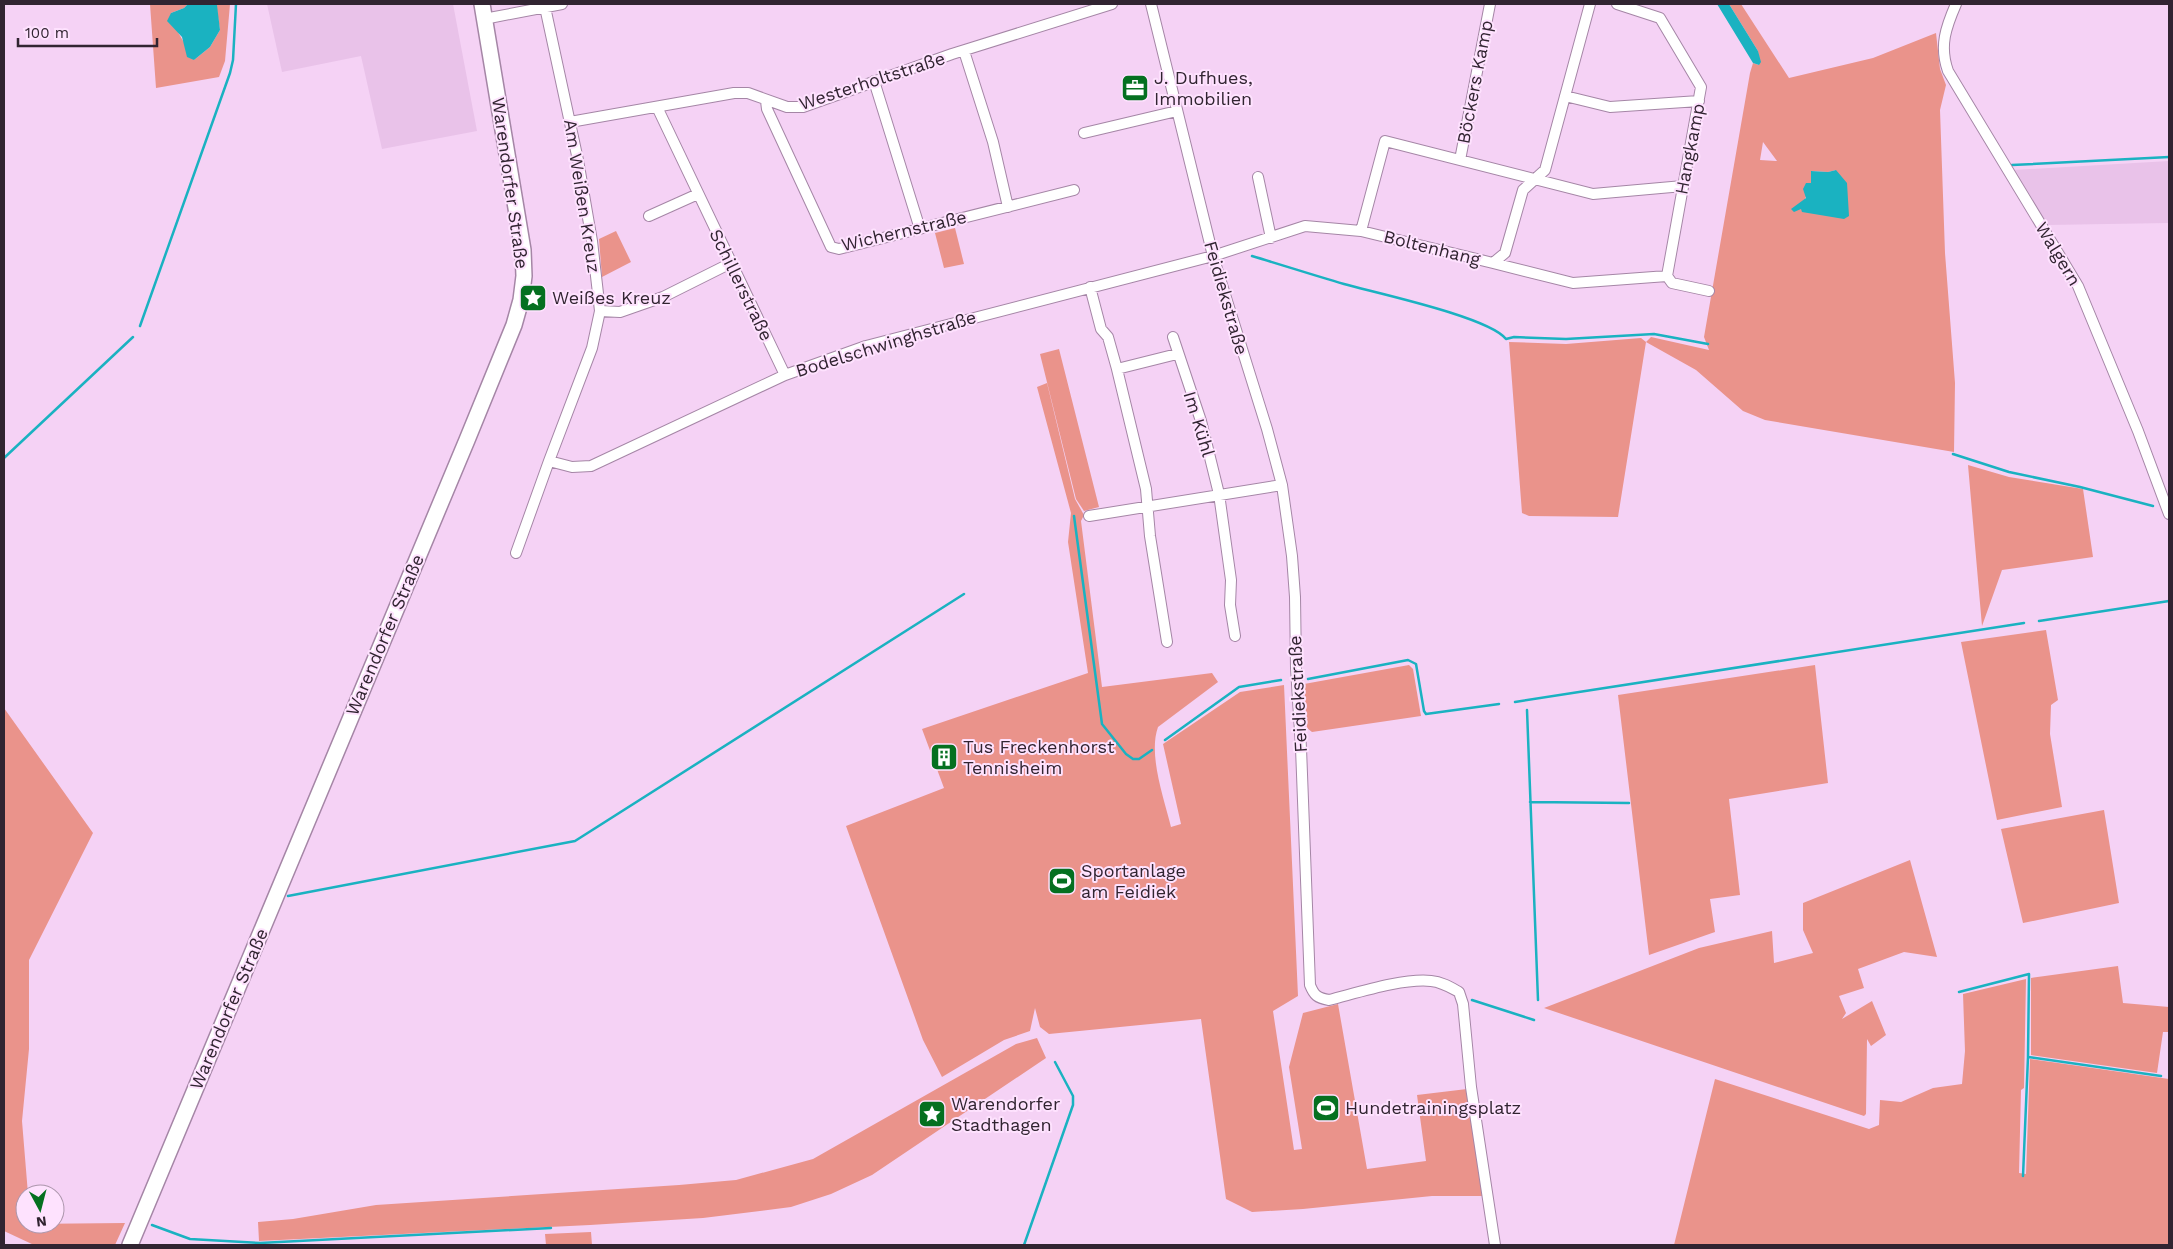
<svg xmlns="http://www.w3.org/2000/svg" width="2173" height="1249" font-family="'Work Sans',sans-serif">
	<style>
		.built { fill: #e9c2e9 }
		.green { fill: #ea938b; fill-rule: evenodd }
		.water { fill: #1ab2c1 }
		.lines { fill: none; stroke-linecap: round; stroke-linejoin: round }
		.stream { stroke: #1ab2c1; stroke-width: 2.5 }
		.street-casing { stroke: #a586a6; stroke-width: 12 }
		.secondary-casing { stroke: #a586a6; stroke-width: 18 }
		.street { stroke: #fff; stroke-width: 10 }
		.secondary { stroke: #fff; stroke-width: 15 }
		.labels { text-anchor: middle; stroke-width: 4; stroke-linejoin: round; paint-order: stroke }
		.poi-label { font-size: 18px; fill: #312431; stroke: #fee2fe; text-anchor: start }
		.street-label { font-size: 18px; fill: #312431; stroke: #fee2fe }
	</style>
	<rect width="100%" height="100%" fill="#f5d2f5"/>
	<!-- built -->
	<path class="built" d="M 267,4 L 453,4 L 477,131 L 382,149 L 361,56 L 282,72 Z
		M 2169,161 L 2169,223 L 2047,225 L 2013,170 Z"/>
	<!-- green -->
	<path class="green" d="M 150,4 L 188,4 L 184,8 L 171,13 L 175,27 L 194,60 L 210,47 L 220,30 L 216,4 L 230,4 L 225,61 L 219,77 L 156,88 Z
		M 1729,4 L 1741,4 L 1789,78 L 1873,58 L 1936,33 L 1940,69 L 1946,85 L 1940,110 L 1945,253 L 1955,383 L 1954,452 L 1765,420 L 1743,411 L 1696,370 L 1646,342 L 1618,517 L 1529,516 L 1522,513 L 1509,342 L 1566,344 L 1641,338 L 1646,342 L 1651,337 L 1709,350 L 1704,337 L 1750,73 L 1753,63 L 1759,65 L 1758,51 ZM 1763,142 L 1777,161 L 1776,161 L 1760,160 ZM 1836,170 L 1801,209 L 1811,184 L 1811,171 L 1828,172 Z
		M 955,228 L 964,264 L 944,268 L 935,233 Z
		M 616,231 L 631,262 L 602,277 L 599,239 Z
		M 1059,349 L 1099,507 L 1084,511 L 1076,499 L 1040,354 Z
		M 1047,383 L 1075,499 L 1084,515 L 1081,521 L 1102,687 L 1212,673 L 1218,682 L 1158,727 C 1148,755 1164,798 1171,827 L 1181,824 L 1163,744 L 1240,692 L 1284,685 L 1298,996 L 1273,1011 L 1294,1150 L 1302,1149 L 1289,1067 L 1303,1013 L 1338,1004 L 1367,1169 L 1426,1161 L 1417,1095 L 1467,1089 L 1482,1196 L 1432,1196 L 1303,1209 L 1252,1212 L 1226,1199 L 1201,1019 L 1049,1034 L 1040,1027 L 1035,1008 L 1030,1031 L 1004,1040 L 942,1077 L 923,1040 L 846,826 L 944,788 L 922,729 L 1088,673 L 1068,542 L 1071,513 L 1037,387 Z
		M 1968,465 L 2009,477 L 2083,489 L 2093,557 L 2002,570 L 1982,626 Z
		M 2046,630 L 2058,700 L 2051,705 L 2050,734 L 2062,807 L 1997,820 L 1961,642 Z
		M 1409,665 L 1413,669 L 1421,716 L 1312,732 L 1307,728 L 1304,684 Z
		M 1815,665 L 1828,783 L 1729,799 L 1740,895 L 1710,899 L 1715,932 L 1649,955 L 1618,695 Z
		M 4,708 L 93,833 L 29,960 L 29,1049 L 22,1121 L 28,1194 L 25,1194 L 25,1224 L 125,1223 L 115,1245 L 34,1245 L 4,1231 Z
		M 2104,810 L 2119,903 L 2023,923 L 2001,829 Z
		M 1910,860 L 1937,957 L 1904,952 L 1858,969 L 1864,988 L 1839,996 L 1846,1013 L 1842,1019 L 1872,1001 L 1886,1035 L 1871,1046 L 1867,1039 L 1866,1114 L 1864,1116 L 1544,1008 L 1699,948 L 1772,931 L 1774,963 L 1813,953 L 1803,930 L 1803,903 Z
		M 2118,966 L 2123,1003 L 2169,1007 L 2169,1032 L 2163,1032 L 2157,1073 L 2031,1055 L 2031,978 Z
		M 2026,979 L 2024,1088 L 2021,1090 L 2019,1173 L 2026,1174 L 2030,1059 L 2169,1079 L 2169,1245 L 1674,1245 L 1715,1079 L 1869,1129 L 1879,1125 L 1880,1100 L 1901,1102 L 1933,1088 L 1962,1084 L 1965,1051 L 1963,994 Z
		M 1037,1038 L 1046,1058 L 872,1175 L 831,1194 L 791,1207 L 703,1218 L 590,1225 L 259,1241 L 258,1222 L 293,1219 L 376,1205 L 679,1185 L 736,1180 L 813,1159 L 1016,1044 Z
		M 591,1232 L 592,1245 L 546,1245 L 545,1234 Z"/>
	<!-- water -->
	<path class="water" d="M 188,4 L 217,5 L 220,30 L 210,47 L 194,60 L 187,57 L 182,37 L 167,21 L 171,13 L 184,8 Z
		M 1717,4 L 1729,4 L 1758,51 L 1761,62 L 1759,65 L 1753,63 Z
		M 1836,170 L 1847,183 L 1849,216 L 1844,219 L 1802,212 L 1801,209 L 1794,212 L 1791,209 L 1806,198 L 1803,189 L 1806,183 L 1811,183 L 1811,171 L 1828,172 Z"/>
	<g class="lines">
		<!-- stream -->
		<path class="stream" d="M 2012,165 L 2169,157
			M 1252,256 C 1282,265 1313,275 1344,284 C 1376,293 1489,317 1506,339 L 1514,337 L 1566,339 L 1654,334 L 1708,344
			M 140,326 L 230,73 L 233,60 L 236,4
			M 1953,454 L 2009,472 L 2080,487 L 2153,506
			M 4,458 L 133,337
			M 1074,516 L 1102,724 L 1126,754 L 1133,759 L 1139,759 L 1152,750
			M 2039,621 L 2169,601
			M 1308,679 L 1408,660 L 1416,664 L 1424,711 L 1426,714 L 1499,704
			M 1515,702 L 2024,623
			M 1527,710 L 1538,1000
			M 1165,740 L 1239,687 L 1281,680
			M 1530,802 L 1629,803
			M 288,896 L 575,841 L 964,594
			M 1959,992 L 2029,974 L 2028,1057 L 2023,1176
			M 1472,1000 L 1534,1020
			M 2028,1057 L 2161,1076
			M 152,1225 L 190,1239 L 260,1243 L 551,1228
			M 1024,1245 L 1073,1105 L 1073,1096 L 1055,1062"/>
		<!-- street casing -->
		<g class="street-casing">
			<path id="street" d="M 1151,4 L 1213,256 L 1267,429 L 1282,485 L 1292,556 L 1295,597 L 1296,668 L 1301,748 L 1310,985 C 1314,995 1317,998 1329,1000 C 1357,993 1403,978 1431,981 C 1442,982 1450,987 1459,992 L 1463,1004 L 1471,1087 L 1495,1245
				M 1956,4 C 1946,27 1939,46 1948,71 L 2078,286 L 2138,431 L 2169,514
				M 484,19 L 562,4
				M 964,51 L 993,142 L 1008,207
				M 874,81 L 920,229
				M 1565,96 L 1610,107 L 1699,101
				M 766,101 L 767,109 L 831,247 L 839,249 L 1074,190
				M 657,107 L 785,375
				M 570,122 L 734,93 L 748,93 L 787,107 L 803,107 L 952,54 L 1112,4
				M 1084,133 L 1177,111
				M 1460,160 L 1490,4
				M 1258,177 L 1271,238
				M 649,216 L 698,194
				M 1361,231 L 1385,141 L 1593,194 L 1683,186
				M 1493,263 L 1573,283 L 1667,276 L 1701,87 L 1660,18 L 1617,4
				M 1667,276 L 1672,283 L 1709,291
				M 1090,287 L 1101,329 L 1108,337 L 1117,369 L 1146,489 L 1150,536 L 1167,642
				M 600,311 L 620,312 L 663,297 L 731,263
				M 1173,337 L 1201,421 L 1219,494 L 1231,580 L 1230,605 L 1235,636
				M 1117,369 L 1177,354
				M 549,461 L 572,467 L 591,466 L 785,375 L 866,346 L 1213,256 L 1305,226 L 1361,231 L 1493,263 L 1505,253 L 1523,190 L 1545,170 L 1590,4
				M 1089,516 L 1282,485
				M 516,553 L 549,461 L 592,348 L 600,311 L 592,241 L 578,160 L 545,7"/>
		</g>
		<!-- secondary casing -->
		<g class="secondary-casing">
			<path id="secondary" d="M 130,1245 L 467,440 L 514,325 L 521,300 L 524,276 L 523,250 L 482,4"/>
		</g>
		<!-- street -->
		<use href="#street" class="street"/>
		<!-- secondary -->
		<use href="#secondary" class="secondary"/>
	</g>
	<!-- icons -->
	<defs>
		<g id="office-square" transform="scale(1.4375)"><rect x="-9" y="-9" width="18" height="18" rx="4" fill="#057020" stroke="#fee2fe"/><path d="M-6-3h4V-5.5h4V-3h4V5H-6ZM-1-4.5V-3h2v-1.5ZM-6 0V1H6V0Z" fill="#fff"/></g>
		<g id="sight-square" transform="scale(1.4375)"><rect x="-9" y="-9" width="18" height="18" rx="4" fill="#057020" stroke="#fee2fe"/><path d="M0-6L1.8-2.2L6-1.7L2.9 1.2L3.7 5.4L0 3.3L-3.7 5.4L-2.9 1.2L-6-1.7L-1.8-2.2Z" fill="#fff"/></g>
		<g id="building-square" transform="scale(1.4375)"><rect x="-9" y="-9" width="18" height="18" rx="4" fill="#057020" stroke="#fee2fe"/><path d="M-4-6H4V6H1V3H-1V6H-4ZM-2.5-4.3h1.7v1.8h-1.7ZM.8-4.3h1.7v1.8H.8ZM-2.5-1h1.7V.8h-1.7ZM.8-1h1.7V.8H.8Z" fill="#fff"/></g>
		<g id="stadium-square" transform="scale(1.4375)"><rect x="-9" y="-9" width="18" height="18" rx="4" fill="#057020" stroke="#fee2fe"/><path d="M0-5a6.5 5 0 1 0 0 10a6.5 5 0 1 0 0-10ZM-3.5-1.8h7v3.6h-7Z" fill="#fff"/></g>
	</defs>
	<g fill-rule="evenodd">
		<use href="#office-square" x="1135" y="88"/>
		<use href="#sight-square" x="533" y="298"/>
		<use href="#building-square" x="944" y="757"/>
		<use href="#stadium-square" x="1062" y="881"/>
		<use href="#stadium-square" x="1326" y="1108"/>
		<use href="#sight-square" x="932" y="1114"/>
	</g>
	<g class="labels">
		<!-- poi labels -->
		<g class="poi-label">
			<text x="1154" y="84">J. Dufhues,<tspan x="1154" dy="21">Immobilien</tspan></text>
			<text x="552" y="304">Weißes Kreuz</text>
			<text x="963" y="753">Tus Freckenhorst<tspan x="963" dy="21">Tennisheim</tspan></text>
			<text x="1081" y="877">Sportanlage<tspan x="1081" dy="21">am Feidiek</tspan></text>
			<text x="951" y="1110">Warendorfer<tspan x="951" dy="21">Stadthagen</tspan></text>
			<text x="1345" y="1114">Hundetrainingsplatz</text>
		</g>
		<!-- street labels -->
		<g class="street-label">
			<text transform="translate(872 81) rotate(-18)" y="6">Westerholtstraße</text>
			<text transform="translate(1475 82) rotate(-79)" y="6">Böckers Kamp</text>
			<text transform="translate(1690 149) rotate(-79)" y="6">Hangkamp</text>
			<text transform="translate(510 183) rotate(82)" y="6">Warendorfer Straße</text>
			<text transform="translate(582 196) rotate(81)" y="6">Am Weißen Kreuz</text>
			<text transform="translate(904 231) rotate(-13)" y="6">Wichernstraße</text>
			<text transform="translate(1432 248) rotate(14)" y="6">Boltenhang</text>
			<text transform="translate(2058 254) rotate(59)" y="6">Walgern</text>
			<text transform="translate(741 285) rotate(64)" y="6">Schillerstraße</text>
			<text transform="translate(1226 298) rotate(74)" y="6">Feidiekstraße</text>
			<text transform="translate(886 344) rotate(-17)" y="6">Bodelschwinghstraße</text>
			<text transform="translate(1199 424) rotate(73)" y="6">Im Kühl</text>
			<text transform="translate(385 635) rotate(-67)" y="6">Warendorfer Straße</text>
			<text transform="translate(1298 694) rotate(-93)" y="6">Feidiekstraße</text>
			<text transform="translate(229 1009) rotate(-67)" y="6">Warendorfer Straße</text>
		</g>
	</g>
	<!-- border -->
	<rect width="2173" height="1249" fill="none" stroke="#312431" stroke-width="10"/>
	<!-- north arrow -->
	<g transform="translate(40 1209) rotate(173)"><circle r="24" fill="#fee2fe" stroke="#ac96ac"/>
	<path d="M0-4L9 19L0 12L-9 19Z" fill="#057020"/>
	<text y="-8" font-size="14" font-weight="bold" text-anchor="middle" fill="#312431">N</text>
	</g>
	<!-- scale -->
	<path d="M18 38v8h139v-8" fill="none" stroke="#312431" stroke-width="2.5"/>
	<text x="25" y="38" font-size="15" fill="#312431" stroke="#fee2fe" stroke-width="4" paint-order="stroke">100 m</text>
</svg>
